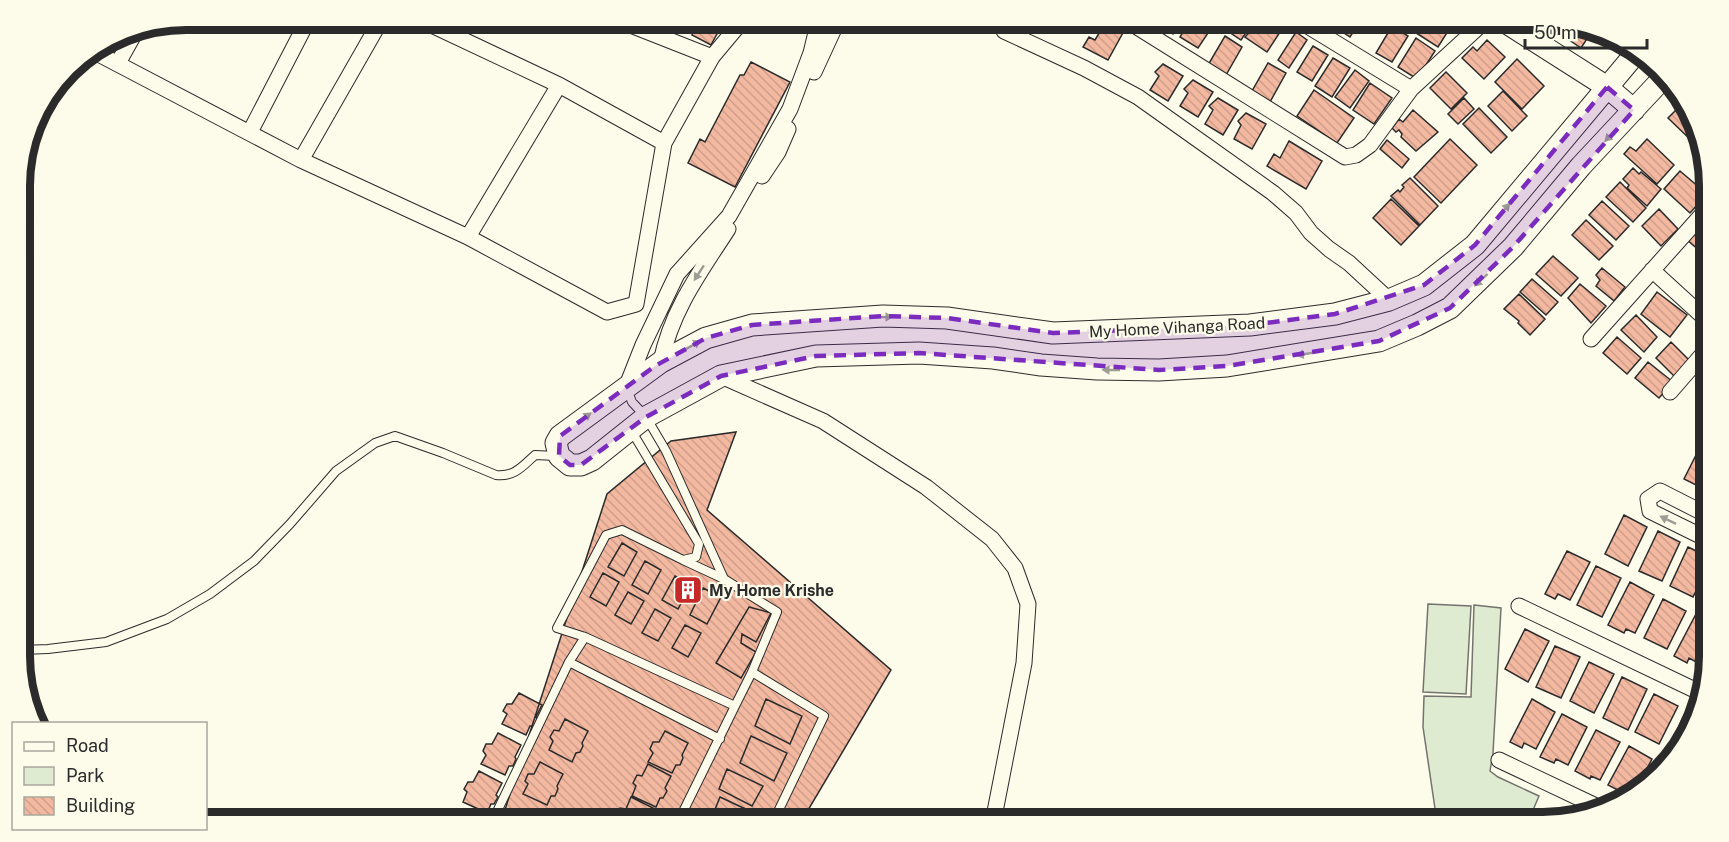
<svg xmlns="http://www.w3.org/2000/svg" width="1729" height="842" font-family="'Public Sans',sans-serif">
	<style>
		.green { fill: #deebd1; stroke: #74746e; stroke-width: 1.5 }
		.building { fill: url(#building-back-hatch); stroke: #2b2b2b; stroke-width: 1.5 }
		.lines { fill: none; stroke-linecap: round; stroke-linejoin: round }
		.lane-casing { stroke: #2b2b2b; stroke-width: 10 }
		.street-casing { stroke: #2b2b2b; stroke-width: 17 }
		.secondary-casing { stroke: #2b2b2b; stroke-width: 23 }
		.lane { stroke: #fdfbea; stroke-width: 8 }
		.street { stroke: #fdfbea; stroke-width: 15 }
		.secondary { stroke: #fdfbea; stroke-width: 21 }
		.oneway { fill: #9e9d94 }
		.marked { fill: #7b2cbf; fill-opacity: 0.2; stroke: #7b2cbf; stroke-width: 4.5; stroke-dasharray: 12 8; stroke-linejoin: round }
		.labels { text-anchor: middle; stroke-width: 4.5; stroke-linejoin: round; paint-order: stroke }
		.street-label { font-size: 16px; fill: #2b2b2b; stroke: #fdfbea }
		.poi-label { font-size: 16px; font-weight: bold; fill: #2b2b2b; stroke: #fdfbea; text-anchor: start }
		.rim { fill: none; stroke: #2b2b2b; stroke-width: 8 }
	</style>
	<defs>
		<pattern id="building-back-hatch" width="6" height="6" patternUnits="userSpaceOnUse" patternTransform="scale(1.5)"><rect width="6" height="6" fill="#f2b8a0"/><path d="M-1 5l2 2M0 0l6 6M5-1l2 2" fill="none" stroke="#d09e8a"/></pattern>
	</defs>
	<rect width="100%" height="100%" fill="#fdfbea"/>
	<!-- green -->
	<path class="green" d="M 1428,604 L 1471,606 L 1466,694 L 1423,692 Z
		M 1474,605 L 1501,608 L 1493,753 L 1490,771 L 1498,777 L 1539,796 L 1528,822 L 1437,822 L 1423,727 L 1424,696 L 1471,697 Z"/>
	<!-- building -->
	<path class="building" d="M 660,20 L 685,20 L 679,31 L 660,21 Z
		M 700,20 L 724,21 L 711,45 L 692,35 Z
		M 1107,20 L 1125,29 L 1108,60 L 1083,47 L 1089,37 L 1095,40 Z
		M 1161,20 L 1181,20 L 1173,34 L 1158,25 Z
		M 1190,20 L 1207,20 L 1214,24 L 1198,48 L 1180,37 Z
		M 1229,20 L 1255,20 L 1241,40 L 1223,28 Z
		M 1261,20 L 1275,20 L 1284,26 L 1267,52 L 1245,37 Z
		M 1344,20 L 1361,20 L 1350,37 L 1338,29 Z
		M 1391,20 L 1412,20 L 1405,30 Z
		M 1421,20 L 1455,20 L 1438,47 L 1413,31 Z
		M 1561,24 L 1592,31 L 1581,48 L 1556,31 Z
		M 1392,26 L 1408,36 L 1392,62 L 1376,53 Z
		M 1296,32 L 1307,40 L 1289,68 L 1278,60 Z
		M 1225,36 L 1242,47 L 1226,75 L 1208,65 Z
		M 1416,38 L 1435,51 L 1417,79 L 1398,67 Z
		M 1487,40 L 1505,57 L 1484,79 L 1462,58 L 1473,47 L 1477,51 Z
		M 1313,46 L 1328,55 L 1312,81 L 1297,72 Z
		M 1333,58 L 1350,68 L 1332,97 L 1315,86 Z
		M 1517,59 L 1544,86 L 1522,109 L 1495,82 Z
		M 751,62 L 790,82 L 735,187 L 688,163 L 700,139 L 705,142 L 740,75 L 744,75 Z
		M 1268,63 L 1286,73 L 1270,102 L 1252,91 Z
		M 1163,64 L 1183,76 L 1168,101 L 1150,90 L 1159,76 L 1155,72 Z
		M 1355,70 L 1369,81 L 1350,108 L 1335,97 Z
		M 1446,72 L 1467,93 L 1451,109 L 1430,88 Z
		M 1193,80 L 1213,92 L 1198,117 L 1180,106 L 1188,93 L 1184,89 Z
		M 1370,83 L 1392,98 L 1374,124 L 1353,110 Z
		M 1314,90 L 1354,118 L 1337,143 L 1297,116 Z
		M 1503,91 L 1527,116 L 1512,131 L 1488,106 Z
		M 1218,98 L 1238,110 L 1223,135 L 1205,124 L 1213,110 L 1209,106 Z
		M 1464,98 L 1474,109 L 1458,124 L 1448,114 Z
		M 1682,104 L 1698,141 L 1695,144 L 1668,118 Z
		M 1479,108 L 1507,137 L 1491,153 L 1463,124 Z
		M 1413,110 L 1438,132 L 1416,151 L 1401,137 L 1402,134 L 1399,130 L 1396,132 L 1392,128 L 1399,119 L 1403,122 Z
		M 1246,113 L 1266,124 L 1252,149 L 1234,139 L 1241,125 L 1238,121 Z
		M 1450,139 L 1477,165 L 1441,203 L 1414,177 Z
		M 1647,139 L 1674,165 L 1657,184 L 1624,154 L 1630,147 L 1636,151 Z
		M 1387,140 L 1409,159 L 1402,168 L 1380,149 Z
		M 1289,141 L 1322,161 L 1306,189 L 1267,166 L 1274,154 L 1280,158 Z
		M 1633,168 L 1639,174 L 1641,172 L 1661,189 L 1647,206 L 1627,188 L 1629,185 L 1623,179 Z
		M 1680,171 L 1707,194 L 1690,213 L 1664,189 Z
		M 1410,178 L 1438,206 L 1420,225 L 1391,196 L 1398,190 L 1400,192 L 1404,187 L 1402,185 Z
		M 1620,182 L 1646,208 L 1633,222 L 1606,197 Z
		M 1391,199 L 1419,226 L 1401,245 L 1373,218 Z
		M 1602,201 L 1629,226 L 1616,240 L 1589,215 Z
		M 1659,209 L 1678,229 L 1661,246 L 1642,226 Z
		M 1586,220 L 1613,246 L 1599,260 L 1572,235 Z
		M 1708,227 L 1708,255 L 1707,257 L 1687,240 L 1696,229 L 1704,232 Z
		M 1553,256 L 1578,278 L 1561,296 L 1536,274 Z
		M 1602,268 L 1625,287 L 1614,301 L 1596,286 L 1600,280 L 1596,275 Z
		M 1532,279 L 1558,302 L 1546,315 L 1520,292 Z
		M 1580,284 L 1606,306 L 1591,323 L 1568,298 Z
		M 1708,286 L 1709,303 L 1699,296 Z
		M 1657,292 L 1687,315 L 1670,337 L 1641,314 Z
		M 1519,294 L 1545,319 L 1530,335 L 1518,323 L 1519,321 L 1504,309 Z
		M 1636,315 L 1657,337 L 1644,352 L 1621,330 Z
		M 1617,337 L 1641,358 L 1627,374 L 1603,353 Z
		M 1671,342 L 1689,360 L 1674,376 L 1656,358 Z
		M 1648,362 L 1673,382 L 1659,398 L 1635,378 Z
		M 736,432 L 707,510 L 891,670 L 801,822 L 501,822 L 607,494 L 671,441 Z
		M 1706,435 L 1709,437 L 1709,485 L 1700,481 L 1698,486 L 1684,479 Z
		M 1624,515 L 1647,527 L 1628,566 L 1605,554 Z
		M 1658,531 L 1680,542 L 1662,581 L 1639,571 Z
		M 622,543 L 637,552 L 624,576 L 608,567 Z
		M 1688,547 L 1709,557 L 1709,564 L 1693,597 L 1670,586 Z
		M 1567,551 L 1590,562 L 1570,600 L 1558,594 L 1555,599 L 1545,594 Z
		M 645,561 L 661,570 L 648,594 L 632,585 Z
		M 1596,566 L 1621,578 L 1602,617 L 1577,605 Z
		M 603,573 L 619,582 L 606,606 L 590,597 Z
		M 675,576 L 691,585 L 678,609 L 662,600 Z
		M 1630,582 L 1654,595 L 1635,633 L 1626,629 L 1624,633 L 1608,625 Z
		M 703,588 L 721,597 L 707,624 L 690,615 Z
		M 628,592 L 644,601 L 631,624 L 615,615 Z
		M 1663,599 L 1686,611 L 1667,649 L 1644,638 Z
		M 749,607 L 771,613 L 756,642 L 742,634 L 741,643 L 756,652 L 741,678 L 716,663 Z
		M 655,609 L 671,618 L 658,641 L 642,633 Z
		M 1696,614 L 1709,621 L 1709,646 L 1700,664 L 1689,658 L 1687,663 L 1674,656 Z
		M 685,625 L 701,633 L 688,657 L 672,648 Z
		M 1525,629 L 1549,641 L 1528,682 L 1505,669 Z
		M 1555,646 L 1580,657 L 1561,698 L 1536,687 Z
		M 1589,662 L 1614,674 L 1594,713 L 1570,701 Z
		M 1622,677 L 1647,689 L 1628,730 L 1603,718 Z
		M 519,693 L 542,705 L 536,717 L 537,719 L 534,726 L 530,726 L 526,735 L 502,724 L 507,714 L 503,711 L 507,704 L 512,704 Z
		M 1654,694 L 1678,706 L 1659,744 L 1635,732 Z
		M 766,699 L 802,716 L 790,744 L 755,726 Z
		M 1532,699 L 1555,712 L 1536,749 L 1524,743 L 1522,748 L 1510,742 Z
		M 1686,711 L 1696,715 L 1692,729 L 1672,752 L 1668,750 Z
		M 1562,714 L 1587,727 L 1568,765 L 1556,759 L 1554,763 L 1540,757 Z
		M 565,719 L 588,731 L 582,743 L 583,746 L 580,752 L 576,753 L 572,762 L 549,750 L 553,741 L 550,737 L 554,730 L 559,731 Z
		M 1596,730 L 1620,742 L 1600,780 L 1591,776 L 1590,779 L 1575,771 Z
		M 665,731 L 688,743 L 682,755 L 683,758 L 680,765 L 676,765 L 672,773 L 648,762 L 653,753 L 650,749 L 653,742 L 659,742 Z
		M 498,733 L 521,745 L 515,757 L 516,759 L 513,766 L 509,766 L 505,775 L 481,764 L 486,755 L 483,751 L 486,744 L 492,744 Z
		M 751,736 L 787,753 L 774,781 L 740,763 Z
		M 1629,746 L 1652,759 L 1633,795 L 1629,796 L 1608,785 Z
		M 540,762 L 563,774 L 557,786 L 558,789 L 555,796 L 551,796 L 547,805 L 523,794 L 528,784 L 525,781 L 528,774 L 534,774 Z
		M 648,764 L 671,776 L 665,788 L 667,791 L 663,798 L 660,798 L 656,807 L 632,796 L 636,786 L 633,783 L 637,775 L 642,776 Z
		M 727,769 L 763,786 L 752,806 L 719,789 Z
		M 479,771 L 502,783 L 496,795 L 498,797 L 494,804 L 491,804 L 487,813 L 463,802 L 467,792 L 464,789 L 468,782 L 473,782 Z
		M 631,797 L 655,809 L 649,822 L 618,822 L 620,819 L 616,815 L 620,808 L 626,809 Z
		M 720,797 L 756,814 L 753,822 L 710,822 Z
		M 1554,811 L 1567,817 L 1548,822 Z"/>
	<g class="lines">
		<!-- lane casing -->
		<g class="lane-casing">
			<path id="lane" d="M 627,389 L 632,402 L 646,417 L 666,451 L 724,579 L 777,612 L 752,672 L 824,716 L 773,822
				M 631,430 L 699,544 L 696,557 L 683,560 L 622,530 L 606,535 L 557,628 L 585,637 L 735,706 L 752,672
				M 683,560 L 724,579
				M 21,650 L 48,649 L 106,642 L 167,619 L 210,594 L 254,561 L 290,524 L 336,471 L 375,443 L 395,436 L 443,453 L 496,475 C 514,477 522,467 535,455 L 556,456
				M 569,662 L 720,739
				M 492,822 L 569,662 L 585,637
				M 678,822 L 735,706"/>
		</g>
		<!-- street casing -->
		<g class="street-casing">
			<path id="street" d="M 421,20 L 559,85 L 664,143
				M 618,20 L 712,57
				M 999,20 L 1004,31 L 1084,68 L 1138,97 L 1273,193 L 1296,213 L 1311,233 L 1329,249 L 1349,263 L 1389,300
				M 1126,20 L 1345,157 L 1356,155 L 1370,145 L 1411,89 L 1486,20
				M 1298,20 L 1411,89
				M 93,51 L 301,160 L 468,237 L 607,312 L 636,304 L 664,143 L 712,57 L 743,20
				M 118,63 L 137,29
				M 814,72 L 838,20
				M 250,132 L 308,20
				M 301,160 L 381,20
				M 762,176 L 778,152 L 788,129
				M 468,237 L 559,85
				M 1652,270 L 1709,322
				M 1591,339 L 1708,208
				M 661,362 C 671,311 700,272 728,229
				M 721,376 L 823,421 L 926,487 L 992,539 L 1015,568 L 1028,604 L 1024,663 L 993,822
				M 626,388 L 643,345 L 677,274 L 729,216 L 790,109 L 811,53 L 819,20
				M 1670,392 L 1709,347
				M 1709,516 L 1660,491 L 1648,499 L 1650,511 L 1709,540
				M 1519,606 L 1701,693
				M 1499,760 L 1598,807"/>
		</g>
		<!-- secondary casing -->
		<g class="secondary-casing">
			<path id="secondary" d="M 1502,20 L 1607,87 L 1634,110
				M 1636,53 L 1475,245 L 1424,285 L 1389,300 L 1335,314 L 1250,325 L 1053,333 L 947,318 L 883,316 L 752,325 L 706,338 L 661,362 L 560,436 L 556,443 L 559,456 L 570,465 L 581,465 L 592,460 L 646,417 L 721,376 L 816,356 L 919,353 L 993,358 L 1041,365 L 1097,369 L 1159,370 L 1227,366 L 1379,341 L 1417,325 L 1450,308 L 1513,247 L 1581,166 L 1665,76"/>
		</g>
		<!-- lane -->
		<use href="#lane" class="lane"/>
		<!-- street -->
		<use href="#street" class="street"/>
		<!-- secondary -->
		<use href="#secondary" class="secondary"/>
	</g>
	<!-- one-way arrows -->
	<defs><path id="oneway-solid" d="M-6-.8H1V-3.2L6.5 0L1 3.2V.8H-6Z" transform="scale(1.5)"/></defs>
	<g class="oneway">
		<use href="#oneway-solid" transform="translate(1611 135) rotate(134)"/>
		<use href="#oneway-solid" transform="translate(1504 210) rotate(-50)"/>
		<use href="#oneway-solid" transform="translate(699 273) rotate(123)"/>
		<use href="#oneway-solid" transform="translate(1481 280) rotate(137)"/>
		<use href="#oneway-solid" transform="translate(884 317) rotate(-1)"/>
		<use href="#oneway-solid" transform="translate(693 345) rotate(-29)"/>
		<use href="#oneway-solid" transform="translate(1305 354) rotate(171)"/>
		<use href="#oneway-solid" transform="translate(1111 370) rotate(-179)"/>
		<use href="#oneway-solid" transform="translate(584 418) rotate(-36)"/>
		<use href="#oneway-solid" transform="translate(1668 520) rotate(-154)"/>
	</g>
	<!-- marked area -->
	<path class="marked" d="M 1607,87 L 1634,110 L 1513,247 L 1450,308 L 1379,341 L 1227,366 L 1159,370 L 919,353 L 816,356 L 721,376 L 646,417 L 581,465 L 570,465 L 559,456 L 560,436 L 655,366 L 706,338 L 752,325 L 883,316 L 947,318 L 1053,333 L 1250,325 L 1335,314 L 1424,285 L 1475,245 Z"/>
	<!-- icons -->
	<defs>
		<g id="building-square" transform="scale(1.5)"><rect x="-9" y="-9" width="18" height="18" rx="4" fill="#c62828" stroke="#fdfbea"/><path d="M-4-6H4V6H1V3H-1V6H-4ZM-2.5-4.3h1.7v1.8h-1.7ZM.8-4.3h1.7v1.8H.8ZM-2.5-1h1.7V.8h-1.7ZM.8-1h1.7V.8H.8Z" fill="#fff"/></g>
	</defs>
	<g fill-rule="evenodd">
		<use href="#building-square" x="688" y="590"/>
	</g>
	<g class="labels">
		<!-- street labels -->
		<g class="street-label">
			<text transform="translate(1177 327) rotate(-3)" y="6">My Home Vihanga Road</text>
		</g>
		<!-- poi labels -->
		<g class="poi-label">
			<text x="709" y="596">My Home Krishe</text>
		</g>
	</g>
	<!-- crop -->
	<path d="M0 0H1729V842H0ZM186 30H1543A156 156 0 0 1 1699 186V656A156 156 0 0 1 1543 812H186A156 156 0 0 1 30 656V186A156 156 0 0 1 186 30Z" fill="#fdfbea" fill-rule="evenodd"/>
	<path class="rim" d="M186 30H1543A156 156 0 0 1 1699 186V656A156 156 0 0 1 1543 812H186A156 156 0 0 1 30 656V186A156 156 0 0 1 186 30Z"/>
	<!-- legend -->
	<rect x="12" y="722" width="195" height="108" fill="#fdfbea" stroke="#a9a89e" stroke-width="1.5"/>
	<rect x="24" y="742" width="30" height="9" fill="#fdfbea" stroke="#a9a89e" stroke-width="1.5"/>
	<text x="66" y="752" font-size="18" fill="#2b2b2b">Road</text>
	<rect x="24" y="767" width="30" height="18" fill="#deebd1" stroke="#a9a89e" stroke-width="1.5"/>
	<text x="66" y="782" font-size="18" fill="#2b2b2b">Park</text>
	<rect x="24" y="797" width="30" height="18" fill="url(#building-back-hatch)" stroke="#a9a89e" stroke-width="1.5"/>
	<text x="66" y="812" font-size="18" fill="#2b2b2b">Building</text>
	<!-- scale -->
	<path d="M1525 39v9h122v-9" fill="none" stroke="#2b2b2b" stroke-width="3"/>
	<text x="1534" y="39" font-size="18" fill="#2b2b2b" stroke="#fdfbea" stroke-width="4.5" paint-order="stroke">50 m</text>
</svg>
